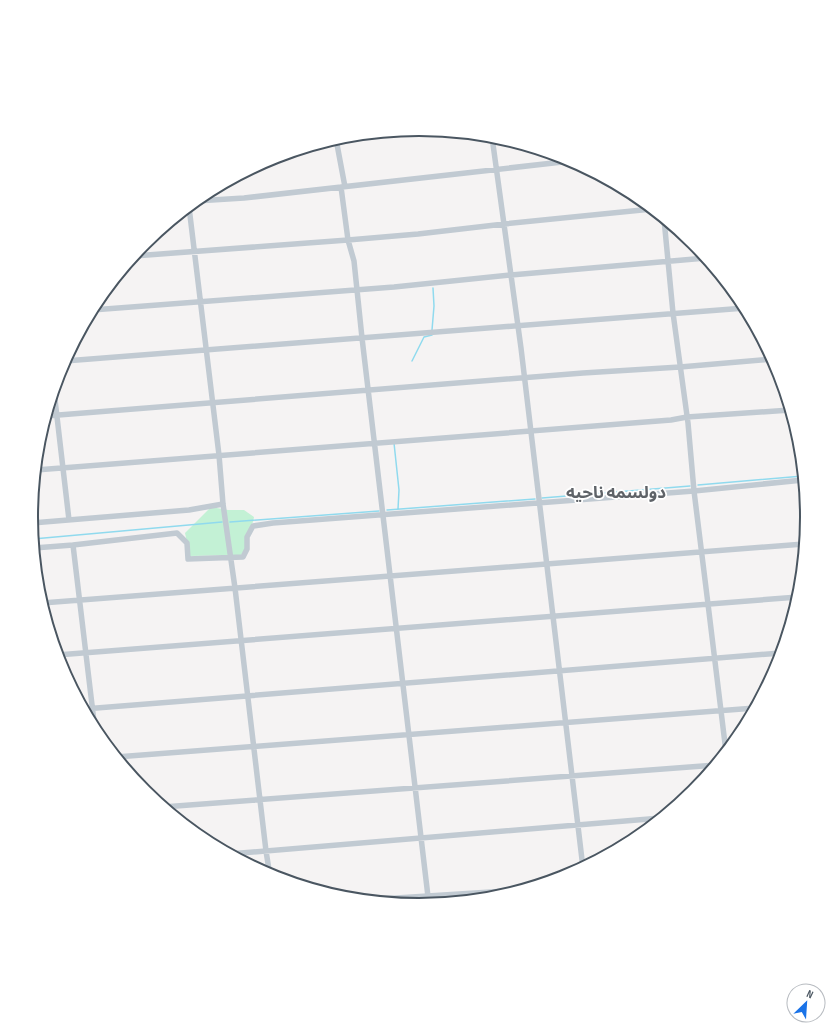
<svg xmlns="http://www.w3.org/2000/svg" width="838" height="1035" font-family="'Sofia Sans Condensed','Noto Sans Arabic',sans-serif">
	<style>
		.green { fill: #c3f1d5 }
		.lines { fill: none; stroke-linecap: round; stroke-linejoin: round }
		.stream { stroke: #90daee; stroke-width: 1.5 }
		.minor { stroke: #c1cad2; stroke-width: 5.5 }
		.labels { text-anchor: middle; stroke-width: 3.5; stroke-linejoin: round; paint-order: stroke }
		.district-label { font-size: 17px; font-weight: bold; fill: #5f6368; stroke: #fff }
		.rim { fill: none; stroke: #4a5661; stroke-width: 2 }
	</style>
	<rect width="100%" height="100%" fill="#f5f3f3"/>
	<!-- green -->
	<path class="green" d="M 211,507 L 228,510 L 244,510 L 254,517 L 253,522 L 245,536 L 245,549 L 241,555 L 190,556 L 185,533 Z"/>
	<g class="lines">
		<!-- stream -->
		<path class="stream" d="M 432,330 L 434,306 L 433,288
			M 412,361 L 424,337 L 432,335 L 432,334
			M 394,443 L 399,490 L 398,509
			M 698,485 L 803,476
			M 542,498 L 690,486
			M 387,510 L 535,499
			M 230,522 L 379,511
			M 33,539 L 222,522"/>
		<!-- minor -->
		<path class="minor" d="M 492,137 L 521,348 L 583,868
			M 336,139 L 345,187
			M 336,139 L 347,137
			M 341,187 L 348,240 L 354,261 L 362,338 L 429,905
			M 196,201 L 244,198 L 571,161
			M 189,207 L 219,455 L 223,504 L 235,588 L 266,851 L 270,876
			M 664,219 L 673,313 L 688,423 L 694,491 L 708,604 L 726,752
			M 134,256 L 348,240 L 418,234 L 504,224 L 652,209
			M 92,310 L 394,287 L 511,275 L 706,258
			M 65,361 L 745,308
			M 54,391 L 69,520
			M 46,416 L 583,373 L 680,367 L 772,359
			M 36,470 L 671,420 L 687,417 L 790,410
			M 32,523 L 189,510 L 223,504
			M 73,545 L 95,730
			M 34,548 L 73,545 L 177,533 L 187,543 L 188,559 L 243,557 L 247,549 L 247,537 L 253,526 L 273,523 L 694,491 L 803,480
			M 42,603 L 804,544
			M 57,655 L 798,597
			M 84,709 L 781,653
			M 116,757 L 755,708
			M 163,807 L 716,765
			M 229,854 L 661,818
			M 365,900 L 520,890"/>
	</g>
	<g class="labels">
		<!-- district labels -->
		<g class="district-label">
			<text x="616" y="498">دولسمه ناحیه</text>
		</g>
	</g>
	<!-- crop -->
	<path d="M0 0H838V1035H0ZM38 517a381 381 0 1 1 762 0a381 381 0 1 1-762 0Z" fill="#fff" fill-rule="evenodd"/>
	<path class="rim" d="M38 517a381 381 0 1 1 762 0a381 381 0 1 1-762 0Z"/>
	<!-- north arrow -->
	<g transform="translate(806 1003) rotate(25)"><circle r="19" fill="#ffffff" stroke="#b7bbc0"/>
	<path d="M0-3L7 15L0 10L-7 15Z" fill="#1a73e8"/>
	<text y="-6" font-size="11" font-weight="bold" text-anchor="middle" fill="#4a5661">N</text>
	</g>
</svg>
